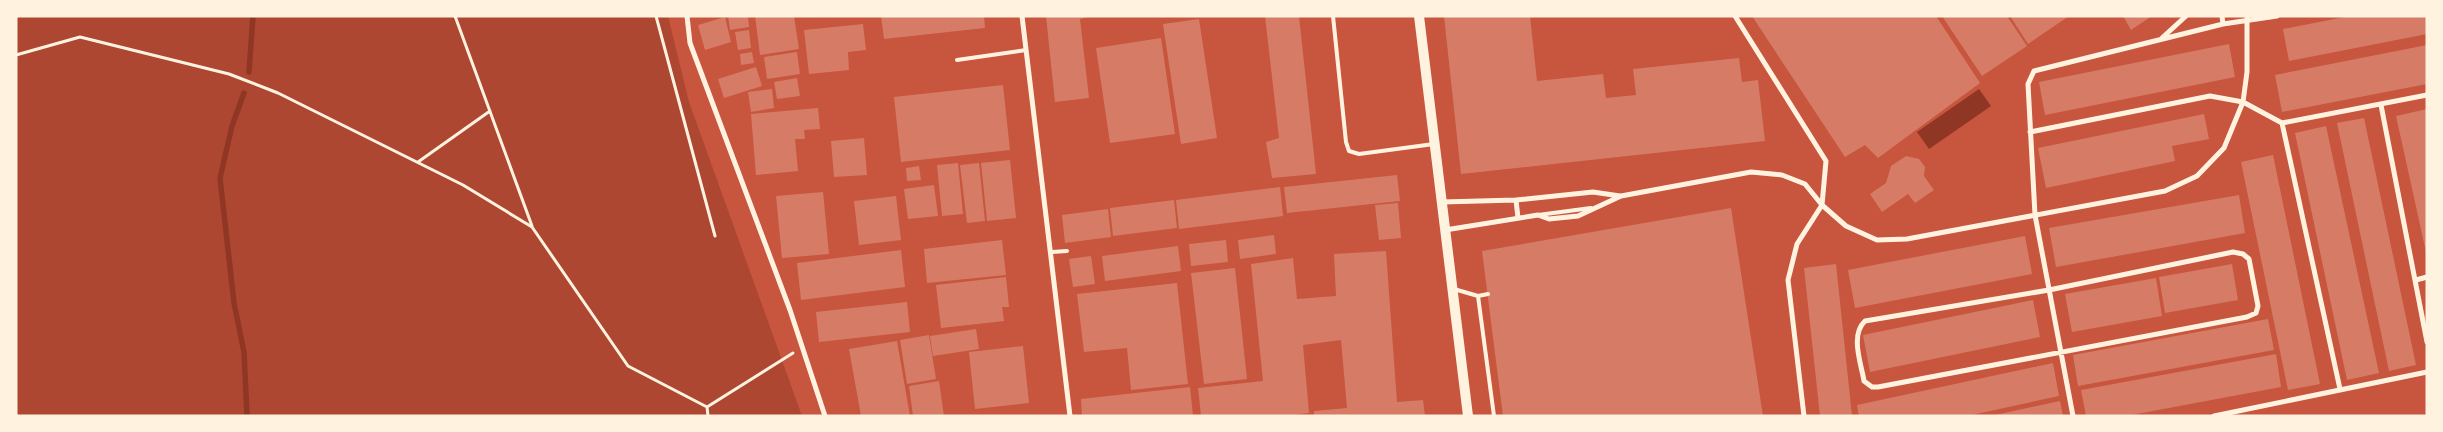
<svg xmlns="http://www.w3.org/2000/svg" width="2443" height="432" font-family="Cabin,sans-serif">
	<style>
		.green { fill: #ae4732 }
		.water { fill: #8f3625 }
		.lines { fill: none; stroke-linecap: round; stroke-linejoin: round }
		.stream { stroke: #8f3625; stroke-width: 5.5 }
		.building { fill: #d67c66 }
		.path { stroke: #fff3e0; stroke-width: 3 }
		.service { stroke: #fff3e0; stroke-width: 4 }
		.minor { stroke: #fff3e0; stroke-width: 5 }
		.secondary { stroke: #fff3e0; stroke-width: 10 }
	</style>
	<rect width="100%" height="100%" fill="#c8553d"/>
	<!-- green -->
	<path class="green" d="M 16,16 L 668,16 L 689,102 L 802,416 L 16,416 Z"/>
	<!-- water -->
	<path class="water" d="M 1979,89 L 1991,106 L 1929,149 L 1917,132 Z"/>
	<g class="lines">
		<!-- stream -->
		<path class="stream" d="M 249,72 L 253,16
			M 244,93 L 232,126 L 220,178 L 234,303 L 244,352 L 247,416"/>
	</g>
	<!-- building -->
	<path class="building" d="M 728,16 L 748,16 L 749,27 L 730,30 Z
		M 755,16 L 794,16 L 799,49 L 760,55 Z
		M 881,16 L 984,16 L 985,28 L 884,39 Z
		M 1046,16 L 1093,16 L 1080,19 L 1089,98 L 1055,102 Z
		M 1265,16 L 1299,16 L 1316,174 L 1272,178 L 1266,142 L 1279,138 Z
		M 1444,16 L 1530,16 L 1537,81 L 1603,74 L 1606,98 L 1636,95 L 1633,69 L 1739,58 L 1742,82 L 1758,80 L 1765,141 L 1461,174 Z
		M 1752,16 L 1936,16 L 1980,83 L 1878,158 L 1865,145 L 1845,157 Z
		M 1942,16 L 2007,16 L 2027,46 L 1982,76 Z
		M 2010,16 L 2069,16 L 2028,44 Z
		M 2123,16 L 2152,16 L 2131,30 Z
		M 2350,16 L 2427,16 L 2427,34 L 2289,61 L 2283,29 Z
		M 725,17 L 731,42 L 705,50 L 698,25 Z
		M 1199,19 L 1217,138 L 1181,144 L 1163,24 Z
		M 863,24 L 866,50 L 848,52 L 849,70 L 809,74 L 804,30 Z
		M 749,30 L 751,48 L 738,50 L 735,32 Z
		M 1161,38 L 1175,134 L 1110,143 L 1096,48 Z
		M 2229,44 L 2235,77 L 2045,115 L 2039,82 Z
		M 2427,45 L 2427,84 L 2282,112 L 2275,75 Z
		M 752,52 L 754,63 L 741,65 L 740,54 Z
		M 797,52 L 800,74 L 767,79 L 764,57 Z
		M 756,67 L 762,86 L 724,98 L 718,79 Z
		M 797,78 L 800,96 L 777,99 L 774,82 Z
		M 1003,85 L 1010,150 L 901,162 L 894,97 Z
		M 772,89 L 774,108 L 751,112 L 748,92 Z
		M 818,108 L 820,129 L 804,130 L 805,139 L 795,139 L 798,171 L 756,175 L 751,114 Z
		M 2427,109 L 2427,252 L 2426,252 L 2396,116 Z
		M 2204,114 L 2209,139 L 2172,146 L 2175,161 L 2046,188 L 2038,148 Z
		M 2364,118 L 2416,365 L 2389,371 L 2337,123 Z
		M 2326,126 L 2379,373 L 2347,380 L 2295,133 Z
		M 864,138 L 867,175 L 834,177 L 831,141 Z
		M 2273,155 L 2320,384 L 2288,390 L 2241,162 Z
		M 1906,156 L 1919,159 L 1925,167 L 1924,176 L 1934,190 L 1915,203 L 1908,194 L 1882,212 L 1870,194 L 1886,183 L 1891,166 Z
		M 1010,160 L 1016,218 L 987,221 L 981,163 Z
		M 958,163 L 963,214 L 942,216 L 937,165 Z
		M 979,163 L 985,221 L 967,223 L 960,165 Z
		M 919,166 L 921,180 L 907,181 L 906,168 Z
		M 1397,175 L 1400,201 L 1287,213 L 1284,187 Z
		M 934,185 L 938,216 L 908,219 L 904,189 Z
		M 1280,187 L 1283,216 L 1179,229 L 1176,200 Z
		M 823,192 L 829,254 L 782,258 L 776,196 Z
		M 2239,195 L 2245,233 L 2056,267 L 2049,228 Z
		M 896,196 L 901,240 L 859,245 L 854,201 Z
		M 1174,200 L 1177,228 L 1113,236 L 1110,208 Z
		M 1398,203 L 1401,238 L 1379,240 L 1375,205 Z
		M 1731,208 L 1763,416 L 1503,416 L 1482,251 Z
		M 1108,209 L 1111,237 L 1065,243 L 1062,215 Z
		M 1274,235 L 1276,254 L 1240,259 L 1238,240 Z
		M 2025,236 L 2032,274 L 1855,308 L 1848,270 Z
		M 1002,240 L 1006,275 L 927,283 L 924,249 Z
		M 1226,240 L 1228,262 L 1191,266 L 1189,244 Z
		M 1178,246 L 1181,271 L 1105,281 L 1102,256 Z
		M 901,250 L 905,287 L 801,300 L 797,263 Z
		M 1386,251 L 1397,402 L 1423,400 L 1425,416 L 1314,416 L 1314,411 L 1347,408 L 1341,340 L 1303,345 L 1309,413 L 1286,416 L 1201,416 L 1198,388 L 1263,381 L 1251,264 L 1293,258 L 1297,299 L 1336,296 L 1334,254 Z
		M 1091,256 L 1095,284 L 1073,287 L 1069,259 Z
		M 1836,264 L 1852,416 L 1820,416 L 1804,268 Z
		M 2232,264 L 2238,300 L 2165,313 L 2159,277 Z
		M 1235,268 L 1247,379 L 1204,384 L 1191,273 Z
		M 1006,277 L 1009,307 L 1002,307 L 1004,321 L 941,328 L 936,285 Z
		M 2156,278 L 2162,316 L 2072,332 L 2065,294 Z
		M 1177,283 L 1188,384 L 1131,390 L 1127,348 L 1084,352 L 1077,294 Z
		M 2033,300 L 2040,337 L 1870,372 L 1863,335 Z
		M 907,302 L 910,332 L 819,342 L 816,312 Z
		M 2268,319 L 2274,350 L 2078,386 L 2073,355 Z
		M 976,329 L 979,349 L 933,356 L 930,336 Z
		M 929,335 L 936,379 L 907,384 L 900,340 Z
		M 897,341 L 910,416 L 861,416 L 849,349 Z
		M 1023,346 L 1029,403 L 975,409 L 969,352 Z
		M 2276,354 L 2281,387 L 2126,416 L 2086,416 L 2081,390 Z
		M 2053,363 L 2059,396 L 1967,416 L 1859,416 L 1857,405 Z
		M 939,381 L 944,416 L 913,416 L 909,386 Z
		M 1190,387 L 1193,416 L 1082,416 L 1081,399 Z
		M 2060,401 L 2063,416 L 1995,416 L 1995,415 Z"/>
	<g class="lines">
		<!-- path -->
		<path class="path" d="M 455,16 L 532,226
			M 656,16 L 715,236
			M 16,55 L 80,37 L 229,74 L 278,93 L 463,185 L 532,227 L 628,366 L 707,407 L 793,353
			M 418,162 L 490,111
			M 707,407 L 708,416"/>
		<!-- service -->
		<path class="service" d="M 1333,16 L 1346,142 L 1349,151 L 1359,154 L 1434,144
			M 957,60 L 1026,50
			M 1538,215 L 1591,208
			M 1052,252 L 1067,251
			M 1454,289 L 1478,296 L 1494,416
			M 1478,296 L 1488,294"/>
		<!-- minor -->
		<path class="minor" d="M 687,16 L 690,43 L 790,310 L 825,416
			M 1022,16 L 1070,416
			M 1735,16 L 1826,161 L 1822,205 L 1797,244 L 1788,280 L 1804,416
			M 2222,16 L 2223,24
			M 2162,38 L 2186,16
			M 2381,105 L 2427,342
			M 2282,123 L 2340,389
			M 2030,132 L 2210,96 L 2243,102 L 2282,123 L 2427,95
			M 1516,200 L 1518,218
			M 1442,202 L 1516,200 L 1593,192 L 1620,196
			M 1445,230 L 1538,215 L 1549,219 L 1578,216 L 1621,196 L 1751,172 L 1782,175 L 1805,184 L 1822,205 L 1846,226 L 1877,240 L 1907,239 L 2165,191 L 2197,176 L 2224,148 L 2243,102 L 2247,72 L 2247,16
			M 2233,252 L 2243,254 L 2249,259 L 2258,306 L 2256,313 L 2247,317 L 1878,387 L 1872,387 L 1864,381 C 1861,363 1850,335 1865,321 L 2049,290 Z
			M 2416,280 L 2427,277
			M 2073,416 L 2035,215 L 2028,84 L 2034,71 L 2223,24 L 2277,16
			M 2214,416 L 2427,372"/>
		<!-- secondary -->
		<path class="secondary" d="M 1419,16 L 1468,416"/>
	</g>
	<!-- border -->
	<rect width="2443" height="432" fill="none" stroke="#fff3e0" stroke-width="35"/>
</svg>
